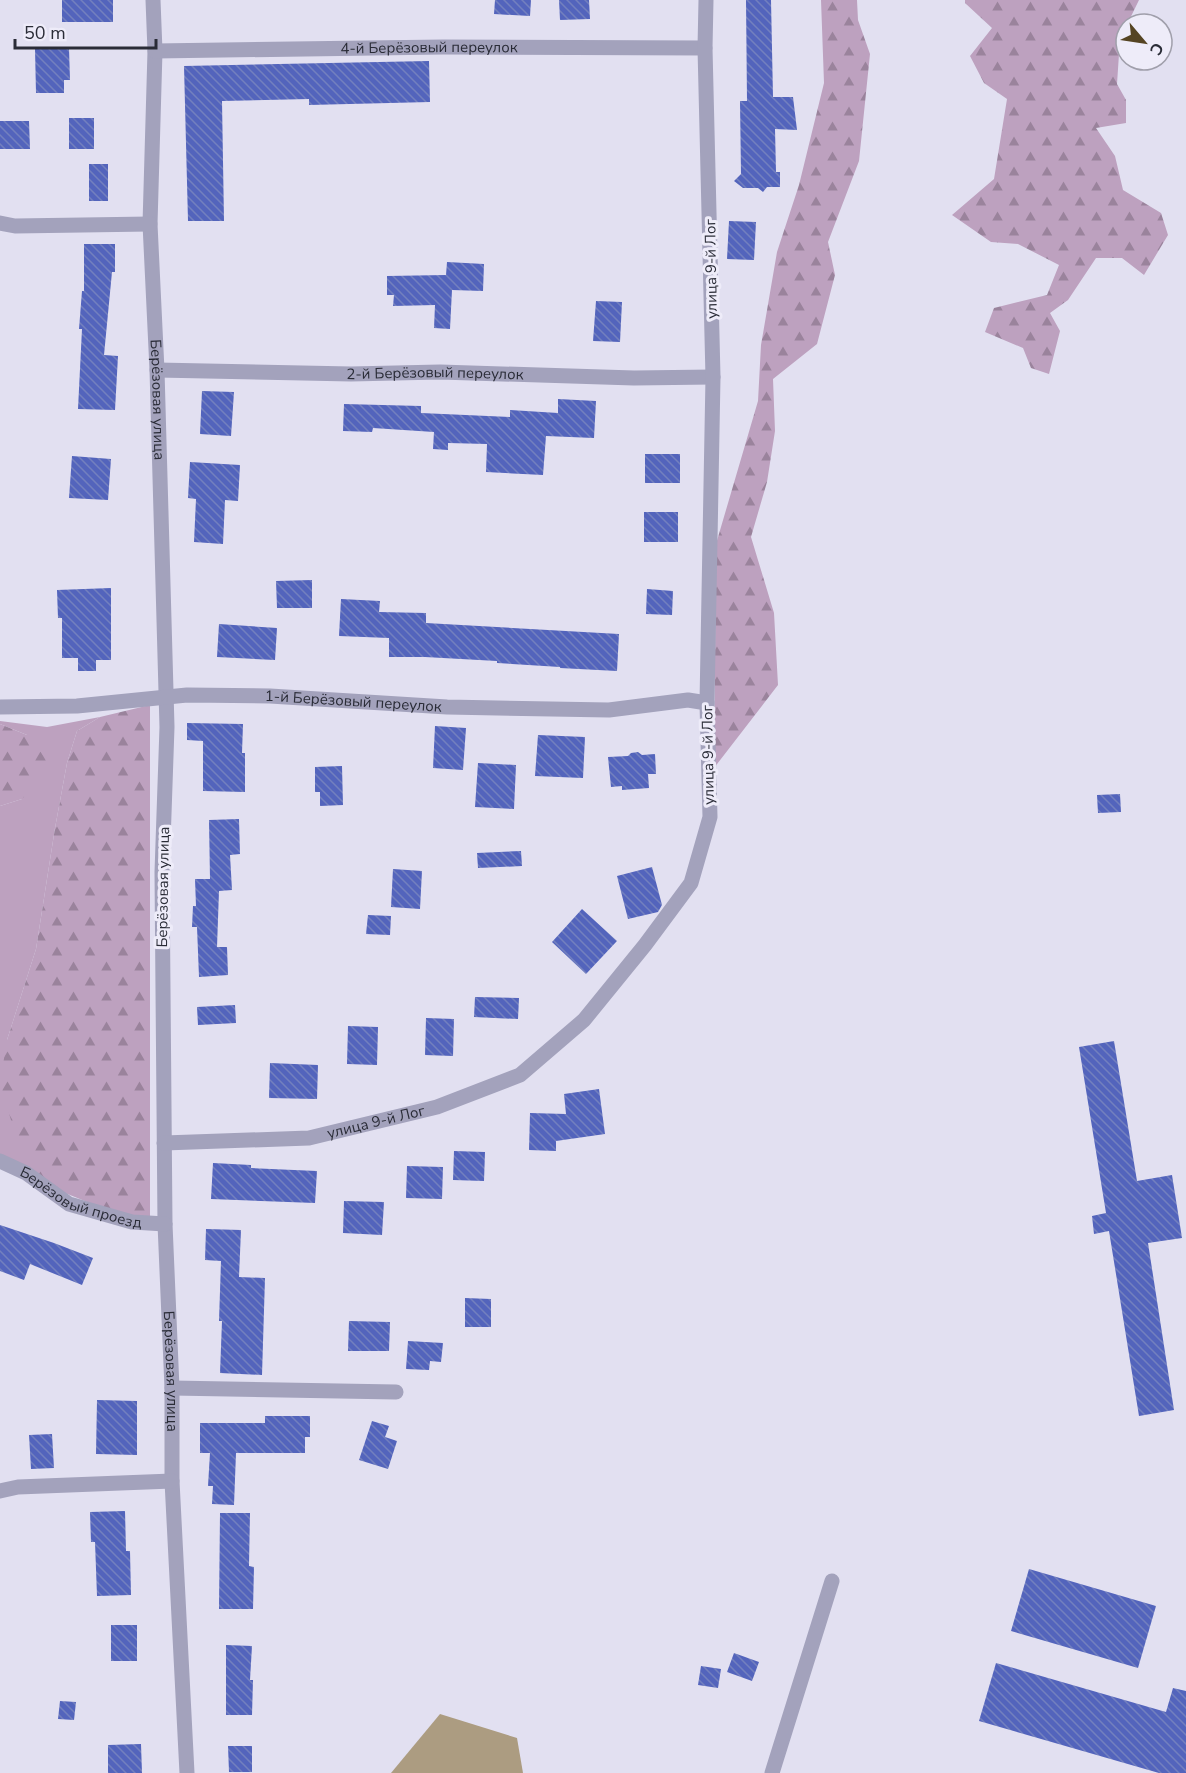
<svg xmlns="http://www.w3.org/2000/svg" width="1186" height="1773" font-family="'Nunito Sans',sans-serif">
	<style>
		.grass { fill: #bda1bf }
		.forest { fill: url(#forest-firs) }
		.water { fill: #ac9c81 }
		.building { fill: url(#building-back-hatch) }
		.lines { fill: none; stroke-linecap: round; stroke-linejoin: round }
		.minor { stroke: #a3a2bc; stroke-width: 15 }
		.labels { text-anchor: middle; stroke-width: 6; stroke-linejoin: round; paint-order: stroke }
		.street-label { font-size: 15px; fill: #2a2c37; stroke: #eeecf9 }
	</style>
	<defs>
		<pattern id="forest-firs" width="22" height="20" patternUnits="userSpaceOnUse" patternTransform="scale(1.5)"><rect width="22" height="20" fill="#bda1bf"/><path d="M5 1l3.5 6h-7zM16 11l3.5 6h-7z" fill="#9a839c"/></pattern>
		<pattern id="building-back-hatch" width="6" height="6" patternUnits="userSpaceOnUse" patternTransform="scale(1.5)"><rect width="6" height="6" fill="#5364bc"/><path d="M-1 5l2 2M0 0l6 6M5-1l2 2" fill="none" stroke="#7380be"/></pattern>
	</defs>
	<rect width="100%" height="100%" fill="#e2e0f1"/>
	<!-- grass -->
	<path class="grass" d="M 100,717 L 77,731 L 67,763 L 55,828 L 36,949 L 7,1040 L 40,1176 L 0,1165 L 0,806 L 22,799 L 27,735 L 0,724 L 0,721 L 47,727 Z"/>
	<!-- forest -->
	<path class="forest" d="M 821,0 L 857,0 L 858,20 L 870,54 L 859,161 L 828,242 L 835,275 L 817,344 L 773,379 L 775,431 L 767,482 L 751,537 L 774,613 L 778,685 L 714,768 L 716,544 L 758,401 L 761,345 L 777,252 L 799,185 L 824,83 Z
		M 965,0 L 1139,0 L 1120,39 L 1117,84 L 1126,100 L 1126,123 L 1096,128 L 1115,156 L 1123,190 L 1161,213 L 1168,235 L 1144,275 L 1122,258 L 1096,258 L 1068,300 L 1050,313 L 1060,331 L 1049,374 L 1031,368 L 1023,348 L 985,332 L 994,308 L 1047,295 L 1059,265 L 1018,244 L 991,242 L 952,215 L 994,179 L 1007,99 L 984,83 L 970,56 L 992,28 L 965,3 Z
		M 150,705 L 150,1216 L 132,1220 L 65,1193 L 40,1176 L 16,1137 L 0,1083 L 7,1040 L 36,949 L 55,828 L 67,763 L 77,731 L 100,717 Z
		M 0,724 L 27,735 L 48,761 L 43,775 L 22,799 L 0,806 Z"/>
	<!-- water -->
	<path class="water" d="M 440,1714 L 517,1738 L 523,1773 L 391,1773 Z"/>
	<!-- building -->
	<path class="building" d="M 62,0 L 113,0 L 113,22 L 62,22 Z
		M 495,0 L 531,0 L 530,16 L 494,14 Z
		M 559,0 L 589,0 L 590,19 L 560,20 Z
		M 746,0 L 771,0 L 773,97 L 793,97 L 797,130 L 775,129 L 776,172 L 780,172 L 780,187 L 767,187 L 763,192 L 758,188 L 743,188 L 734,181 L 741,174 L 740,101 L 747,101 Z
		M 69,48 L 70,80 L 64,80 L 64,93 L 36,93 L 35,49 Z
		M 429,61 L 430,102 L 309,105 L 309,99 L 222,101 L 224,221 L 188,221 L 184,66 Z
		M 69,118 L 94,118 L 94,149 L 69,149 Z
		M 0,121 L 29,121 L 30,149 L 0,149 Z
		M 89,164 L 108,164 L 108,201 L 89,201 Z
		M 729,221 L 756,222 L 754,260 L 727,259 Z
		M 84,244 L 115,244 L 115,272 L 112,272 L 104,355 L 118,356 L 115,410 L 78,409 L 82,329 L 79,329 L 82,291 L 84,291 Z
		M 447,262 L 484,264 L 483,291 L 452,290 L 450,329 L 434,328 L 435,305 L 393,306 L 394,295 L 387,295 L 387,276 L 446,275 Z
		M 596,301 L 622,302 L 620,342 L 593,341 Z
		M 202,391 L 234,392 L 231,436 L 200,434 Z
		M 558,399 L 596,401 L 594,438 L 546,436 L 543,475 L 486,472 L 487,444 L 448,443 L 448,450 L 433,449 L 434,432 L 373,428 L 372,432 L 343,431 L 344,404 L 421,406 L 421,413 L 510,417 L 510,410 L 558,413 Z
		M 645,454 L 680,454 L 680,483 L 645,483 Z
		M 72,456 L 111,459 L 108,500 L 69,498 Z
		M 190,462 L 240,465 L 238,501 L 225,500 L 223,544 L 194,542 L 196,499 L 188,498 Z
		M 644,512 L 678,512 L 678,542 L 644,542 Z
		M 312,580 L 312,608 L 277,608 L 276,581 Z
		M 111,588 L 111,660 L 96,660 L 96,671 L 78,671 L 78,658 L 62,658 L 62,618 L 58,618 L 57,590 Z
		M 647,589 L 673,591 L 672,615 L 646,614 Z
		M 341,599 L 380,601 L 379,612 L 426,613 L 426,623 L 619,634 L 617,671 L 560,668 L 560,667 L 497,663 L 497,661 L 425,657 L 389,657 L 389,638 L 339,636 Z
		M 219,624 L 277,628 L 275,660 L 217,657 Z
		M 187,723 L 243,724 L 242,753 L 245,753 L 245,792 L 203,791 L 203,741 L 187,740 Z
		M 435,726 L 466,728 L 463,770 L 433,768 Z
		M 538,735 L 585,737 L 583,778 L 535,776 Z
		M 638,752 L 642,755 L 655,754 L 656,774 L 648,774 L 649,788 L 622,790 L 622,786 L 611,787 L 608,757 L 628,756 L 631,753 Z
		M 478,763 L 516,765 L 514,809 L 475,807 Z
		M 342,766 L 343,805 L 320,806 L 320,792 L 315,792 L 315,767 Z
		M 1120,794 L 1121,812 L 1098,813 L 1097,795 Z
		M 239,819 L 240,854 L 230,855 L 232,890 L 219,891 L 217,947 L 227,947 L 228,975 L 199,977 L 197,927 L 192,927 L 193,906 L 196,906 L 195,879 L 210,879 L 209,820 Z
		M 521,851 L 522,866 L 478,868 L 477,853 Z
		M 652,867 L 662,905 L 658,912 L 628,919 L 617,876 Z
		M 393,869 L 422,871 L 420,909 L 391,907 Z
		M 582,909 L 617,941 L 586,974 L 552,942 Z
		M 368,915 L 391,916 L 390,935 L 366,934 Z
		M 475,997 L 519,998 L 518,1019 L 474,1017 Z
		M 235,1005 L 236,1023 L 198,1025 L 197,1007 Z
		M 426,1018 L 454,1019 L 453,1056 L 425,1055 Z
		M 348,1026 L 378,1027 L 377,1065 L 347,1064 Z
		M 1114,1041 L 1137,1181 L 1172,1175 L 1182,1238 L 1148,1243 L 1174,1410 L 1139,1416 L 1109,1231 L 1094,1234 L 1092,1216 L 1106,1213 L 1079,1047 Z
		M 270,1063 L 318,1065 L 317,1099 L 269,1098 Z
		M 599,1089 L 605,1134 L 556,1141 L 556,1151 L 529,1150 L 530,1113 L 566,1114 L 564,1094 Z
		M 454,1151 L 485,1152 L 484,1181 L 453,1180 Z
		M 213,1163 L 251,1165 L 251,1168 L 317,1171 L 315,1203 L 211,1199 Z
		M 407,1166 L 443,1167 L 442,1199 L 406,1198 Z
		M 344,1201 L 384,1202 L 382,1235 L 343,1233 Z
		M 0,1225 L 54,1243 L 93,1258 L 82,1285 L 30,1264 L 24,1280 L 0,1271 Z
		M 206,1229 L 241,1230 L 239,1277 L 265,1278 L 262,1375 L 220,1373 L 222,1321 L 219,1321 L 221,1261 L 205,1260 Z
		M 465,1298 L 491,1299 L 491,1327 L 465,1327 Z
		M 349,1321 L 390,1322 L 389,1351 L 348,1351 Z
		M 408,1341 L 443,1343 L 441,1362 L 430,1361 L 429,1370 L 406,1369 Z
		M 97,1400 L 137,1401 L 137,1455 L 96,1454 Z
		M 265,1416 L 310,1416 L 310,1437 L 305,1437 L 305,1453 L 236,1453 L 234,1505 L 212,1504 L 213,1486 L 208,1486 L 210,1453 L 200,1453 L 200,1423 L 265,1423 Z
		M 372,1421 L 389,1426 L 385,1437 L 397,1441 L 388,1469 L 359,1460 Z
		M 52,1434 L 54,1468 L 31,1469 L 29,1435 Z
		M 125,1511 L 126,1551 L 130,1551 L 131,1595 L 97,1596 L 95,1542 L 91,1542 L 90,1512 Z
		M 220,1513 L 250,1513 L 249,1566 L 254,1567 L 253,1609 L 219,1609 Z
		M 1029,1569 L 1156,1606 L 1138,1668 L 1011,1631 Z
		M 111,1625 L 137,1625 L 137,1661 L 111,1661 Z
		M 226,1645 L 252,1646 L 250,1680 L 253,1680 L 252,1715 L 226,1715 Z
		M 734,1653 L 759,1662 L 752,1681 L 727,1672 Z
		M 996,1663 L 1166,1712 L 1173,1688 L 1186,1691 L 1186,1773 L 1159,1773 L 979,1721 Z
		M 701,1666 L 721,1669 L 718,1688 L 698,1685 Z
		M 60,1701 L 76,1702 L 74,1720 L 58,1719 Z
		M 141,1744 L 142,1773 L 108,1773 L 108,1745 Z
		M 228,1746 L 252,1746 L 252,1772 L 229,1772 Z"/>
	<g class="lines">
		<!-- minor -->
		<g class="minor">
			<path id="s1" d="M 153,0 L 155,51 L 150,224 L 157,370 L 167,727 L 162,872 L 165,1224 L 172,1388 L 172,1481 L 187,1773"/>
			<path id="s2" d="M 155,51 L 443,47 L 705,48"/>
			<path d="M 0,223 L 15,226 L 150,224"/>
			<path id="s3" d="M 157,370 L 351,374 L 440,372 L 634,378 L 713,377"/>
			<path id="s4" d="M 0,707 L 77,706 L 187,695 L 270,696 L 447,707 L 609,710 L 688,700 L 707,703"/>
			<path id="s5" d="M 164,1143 L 309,1138 L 437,1107 L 520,1075 L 584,1020 L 645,945 L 691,883 L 710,817 L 707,703 L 713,377 L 705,48 L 706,0"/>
			<path id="s6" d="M 0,1161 L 26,1173 L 69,1204 L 132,1222 L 165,1224"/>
			<path d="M 172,1388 L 396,1392"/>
			<path d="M 0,1491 L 18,1487 L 172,1481"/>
			<path d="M 772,1773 L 832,1581"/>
		</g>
	</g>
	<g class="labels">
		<!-- street labels -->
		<g class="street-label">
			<text dy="5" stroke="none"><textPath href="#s2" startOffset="274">4-й Берёзовый переулок</textPath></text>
			<text transform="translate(711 269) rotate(-91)" y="5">улица 9-й Лог</text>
			<text dy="5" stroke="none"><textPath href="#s3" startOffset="278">2-й Берёзовый переулок</textPath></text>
			<text dy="5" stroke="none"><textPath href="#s1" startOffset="400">Берёзовая улица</textPath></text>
			<text dy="5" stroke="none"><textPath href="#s4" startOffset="354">1-й Берёзовый переулок</textPath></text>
			<text transform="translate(708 755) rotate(-91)" y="5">улица 9-й Лог</text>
			<text transform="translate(163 887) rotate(-89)" y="5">Берёзовая улица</text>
			<text dy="5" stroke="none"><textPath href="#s5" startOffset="214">улица 9-й Лог</textPath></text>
			<text dy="5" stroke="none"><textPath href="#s6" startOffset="90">Берёзовый проезд</textPath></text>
			<text dy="5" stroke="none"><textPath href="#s1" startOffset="1372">Берёзовая улица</textPath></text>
		</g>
	</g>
	<!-- north arrow -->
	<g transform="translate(1144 42) rotate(119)"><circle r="28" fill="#eeecf9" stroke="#a09fab" stroke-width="1.5"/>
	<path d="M0-4.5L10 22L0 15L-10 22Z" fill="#554423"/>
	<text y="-9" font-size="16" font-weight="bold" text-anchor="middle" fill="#2a2c37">С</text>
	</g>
	<!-- scale -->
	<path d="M15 39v9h141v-9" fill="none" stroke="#2a2c37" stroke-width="3"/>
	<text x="24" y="39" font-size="18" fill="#2a2c37" stroke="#eeecf9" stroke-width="4.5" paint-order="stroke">50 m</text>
</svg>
